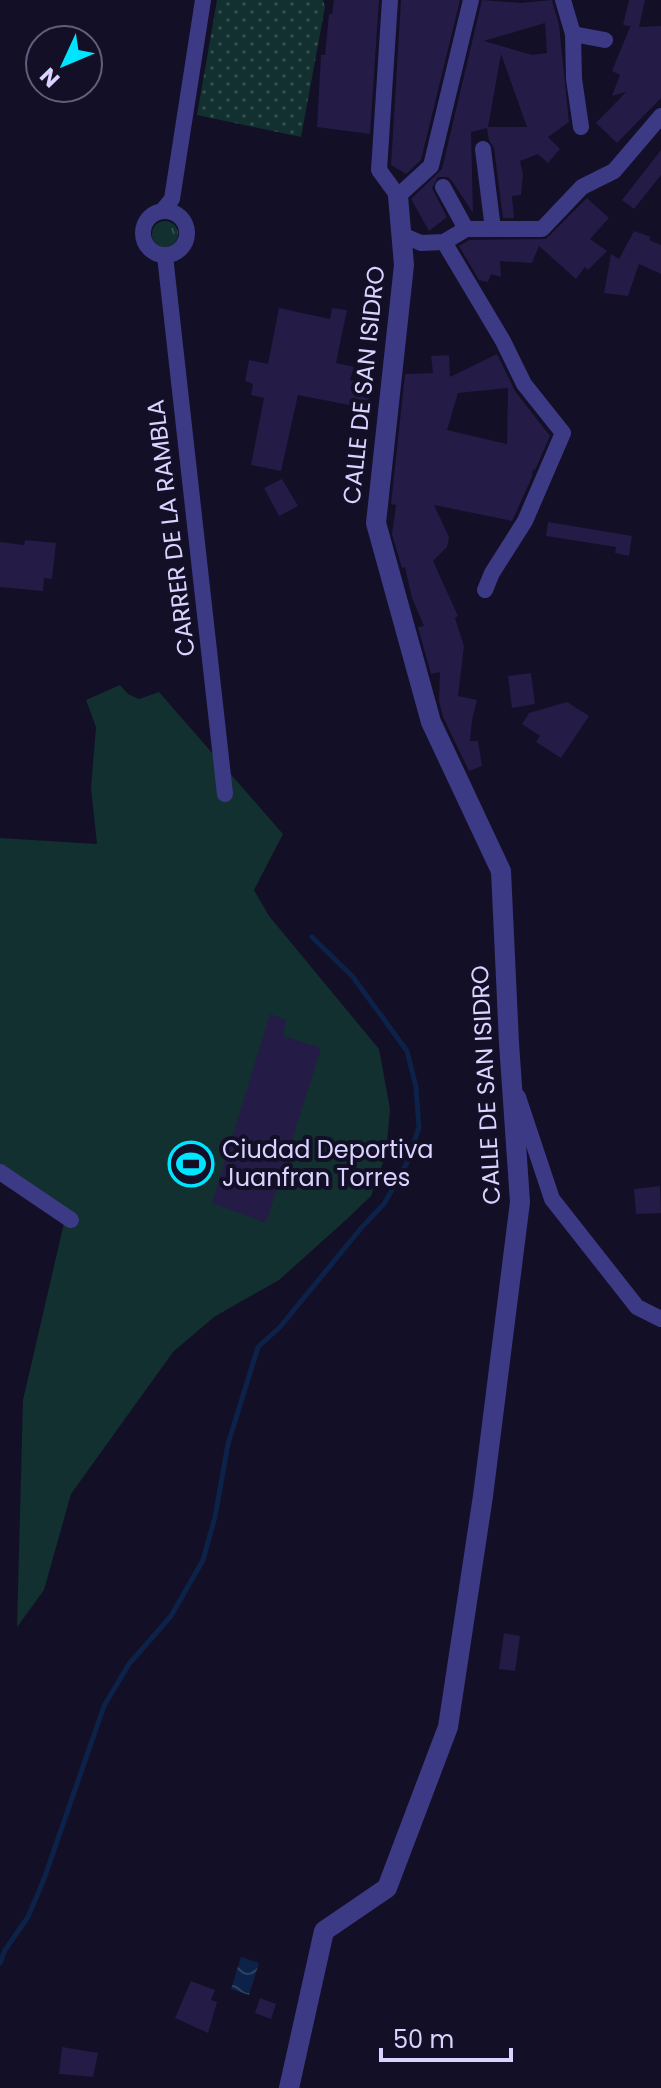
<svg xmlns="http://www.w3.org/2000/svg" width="661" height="2088" font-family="Poppins,sans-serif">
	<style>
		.grass { fill: url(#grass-tufts) }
		.garden { fill: url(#garden-dots) }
		.pitch { fill: #12302f }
		.water { fill: url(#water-waves) }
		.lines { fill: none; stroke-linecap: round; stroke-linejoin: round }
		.stream { stroke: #0c2248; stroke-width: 5 }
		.building { fill: #241b47; fill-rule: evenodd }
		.minor { stroke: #3d3a85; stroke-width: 16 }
		.tertiary { stroke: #3d3a85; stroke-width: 20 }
		.labels { text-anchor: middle; stroke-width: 8; stroke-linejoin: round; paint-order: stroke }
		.street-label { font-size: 24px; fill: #d9d4ff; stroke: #130f26 }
		.poi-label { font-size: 24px; fill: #d9d4ff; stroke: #130f26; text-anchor: start }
	</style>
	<defs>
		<pattern id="grass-tufts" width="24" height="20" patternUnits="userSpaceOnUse" patternTransform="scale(2)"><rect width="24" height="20" fill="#12302f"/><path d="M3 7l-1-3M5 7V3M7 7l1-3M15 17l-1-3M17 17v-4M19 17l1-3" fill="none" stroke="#344d4e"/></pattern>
		<pattern id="garden-dots" width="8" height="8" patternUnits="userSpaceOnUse" patternTransform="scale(2)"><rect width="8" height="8" fill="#12302f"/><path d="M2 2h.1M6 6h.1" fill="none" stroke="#344d4e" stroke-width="1.8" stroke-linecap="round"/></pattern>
		<pattern id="water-waves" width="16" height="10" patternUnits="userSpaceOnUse" patternTransform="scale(2)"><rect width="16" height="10" fill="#0c2248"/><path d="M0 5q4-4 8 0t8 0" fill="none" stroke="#2f4163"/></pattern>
	</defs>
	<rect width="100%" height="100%" fill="#130f26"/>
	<!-- grass -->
	<path class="grass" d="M152 234a13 13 0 1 1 26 0a13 13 0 1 1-26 0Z"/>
	<!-- garden -->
	<path class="garden" d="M 217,0 L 323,0 L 325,7 L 301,137 L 197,115 Z"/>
	<!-- pitch -->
	<path class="pitch" d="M 120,685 L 128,694 L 139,699 L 159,692 L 283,834 L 254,890 L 269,916 L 379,1049 L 390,1109 L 386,1154 L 371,1196 L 347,1219 L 279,1280 L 214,1317 L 173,1352 L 71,1494 L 44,1590 L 17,1627 L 23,1400 L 67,1210 L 0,1173 L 0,838 L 97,844 L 91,788 L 96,727 L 86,700 Z"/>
	<!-- water -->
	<path class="water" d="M 241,1957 L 259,1963 L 249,1995 L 231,1989 Z"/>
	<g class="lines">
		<!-- stream -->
		<path class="stream" d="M 0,1963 L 5,1950 L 28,1917 L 44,1879 L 104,1706 L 129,1664 L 171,1616 L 203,1560 L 215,1517 L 228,1444 L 258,1347 L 280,1327 L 362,1227 L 384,1204 L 408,1161 L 419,1127 L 416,1087 L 407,1051 L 353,977 L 312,937"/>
	</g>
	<!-- building -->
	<path class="building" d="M 334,0 L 379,0 L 370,134 L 317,127 L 321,55 L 325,55 L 329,14 L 332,14 Z
		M 401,0 L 460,0 L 421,160 L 406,174 L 391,165 Z
		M 482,0 L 521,3 L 552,0 L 559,25 L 569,122 L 548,137 L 560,149 L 548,163 L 538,154 L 520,161 L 523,174 L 521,195 L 512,196 L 514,218 L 503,218 L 494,148 L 489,140 L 487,128 L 471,132 L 473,213 L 452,181 L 448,177 L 438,177 L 432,188 L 447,217 L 429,231 L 411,199 L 442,169 ZM 545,23 L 547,53 L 532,55 L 484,41 ZM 501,54 L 527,127 L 488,127 Z
		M 629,0 L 645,0 L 639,27 L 661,26 L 661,98 L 617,143 L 596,123 L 626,92 L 612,96 L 620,75 L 612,71 L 630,27 L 633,27 L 623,25 Z
		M 661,150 L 661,175 L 634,209 L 622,200 Z
		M 587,198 L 609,218 L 590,239 L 607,251 L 588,270 L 585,267 L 576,279 L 539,246 L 532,263 L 500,261 L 501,277 L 491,274 L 488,282 L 479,280 L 459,246 L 469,240 L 546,239 Z
		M 634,231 L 651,237 L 649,240 L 661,245 L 661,274 L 639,264 L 628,296 L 604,293 L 611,254 L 619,259 Z
		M 279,308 L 330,319 L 332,308 L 347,310 L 336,363 L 354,367 L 350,380 L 375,386 L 364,408 L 298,395 L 281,471 L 251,465 L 264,398 L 251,395 L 253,384 L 245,381 L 249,360 L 268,364 Z
		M 497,354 L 515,391 L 550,436 L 535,470 L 533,469 L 532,477 L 512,521 L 434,505 L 449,537 L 447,547 L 433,561 L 458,616 L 455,618 L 464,646 L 458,696 L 477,700 L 472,720 L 470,741 L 478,741 L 482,766 L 469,771 L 443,717 L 439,701 L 440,672 L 431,674 L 418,627 L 424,626 L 412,598 L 405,567 L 402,568 L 392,534 L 396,505 L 391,504 L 405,374 L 433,373 L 431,356 L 449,355 L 450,377 ZM 508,388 L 507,444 L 447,430 L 458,393 Z
		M 282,479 L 298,506 L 279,516 L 264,488 Z
		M 548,522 L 632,536 L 629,556 L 615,553 L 616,547 L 546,536 Z
		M 25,540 L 56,543 L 52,579 L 44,578 L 43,591 L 0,587 L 0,542 L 24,545 Z
		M 531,673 L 535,704 L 512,708 L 508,676 Z
		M 567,702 L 589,716 L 561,758 L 536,742 L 540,736 L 522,724 L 529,713 Z
		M 270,1014 L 286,1020 L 283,1036 L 321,1048 L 266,1223 L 212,1203 Z
		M 660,1186 L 661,1213 L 636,1214 L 634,1189 Z
		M 504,1633 L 520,1636 L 515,1671 L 499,1669 Z
		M 191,1981 L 215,1990 L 211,2000 L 217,2002 L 208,2033 L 175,2018 Z
		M 260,1998 L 276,2004 L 271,2019 L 255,2013 Z
		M 62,2047 L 98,2053 L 93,2077 L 59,2074 Z"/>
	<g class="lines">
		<!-- minor -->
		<path class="minor" d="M 390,0 L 379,170 L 398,196 L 431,166 L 471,0
			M 563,0 L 573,34 L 574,79 L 581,127
			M 573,34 L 605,40
			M 483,149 L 493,229
			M 443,187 L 466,229
			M143 233a22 22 0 1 1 44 0a22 22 0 1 1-44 0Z
			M 162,211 L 172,199 L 203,0
			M 400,234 L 421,243 L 444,242 L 503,341 L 524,384 L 563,433 L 525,521 L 492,573 L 485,590
			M 444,242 L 466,229 L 542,229 L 582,187 L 614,171 L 661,116
			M 165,256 L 225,794
			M 518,1097 L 552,1199 L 637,1307 L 661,1319
			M 0,1172 L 71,1220"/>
		<!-- tertiary -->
		<path class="tertiary" d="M 289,2088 L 324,1931 L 387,1888 L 448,1727 L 483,1496 L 520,1202 L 509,1043 L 501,871 L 431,722 L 376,523 L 404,265 L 398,196"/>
	</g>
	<!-- icons -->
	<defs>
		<g id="stadium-ring" transform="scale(2.3)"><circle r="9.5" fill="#130f26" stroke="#00e5ff" stroke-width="1.5"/><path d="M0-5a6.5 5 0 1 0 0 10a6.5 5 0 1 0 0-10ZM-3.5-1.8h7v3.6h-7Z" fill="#00e5ff"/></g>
	</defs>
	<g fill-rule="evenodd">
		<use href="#stadium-ring" x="191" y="1164"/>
	</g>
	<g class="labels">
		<!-- street labels -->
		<g class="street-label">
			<text transform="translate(364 385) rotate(-84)" y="8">CALLE DE SAN ISIDRO</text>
			<text transform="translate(171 528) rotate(-97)" y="8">CARRER DE LA RAMBLA</text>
			<text transform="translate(486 1085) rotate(-93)" y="8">CALLE DE SAN ISIDRO</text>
		</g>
		<!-- poi labels -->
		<g class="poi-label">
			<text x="222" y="1158">Ciudad Deportiva<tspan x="222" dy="28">Juanfran Torres</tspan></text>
		</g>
	</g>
	<!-- north arrow -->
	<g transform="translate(64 64) rotate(226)"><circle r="38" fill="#130f26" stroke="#625e7d" stroke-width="2"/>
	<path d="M0-6L14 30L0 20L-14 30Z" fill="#00e5ff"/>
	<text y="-12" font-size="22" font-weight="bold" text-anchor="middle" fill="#d9d4ff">N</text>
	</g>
	<!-- scale -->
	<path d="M381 2048v12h130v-12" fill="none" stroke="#d9d4ff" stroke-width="4"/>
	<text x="393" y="2048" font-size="24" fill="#d9d4ff" stroke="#130f26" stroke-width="6" paint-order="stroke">50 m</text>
</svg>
